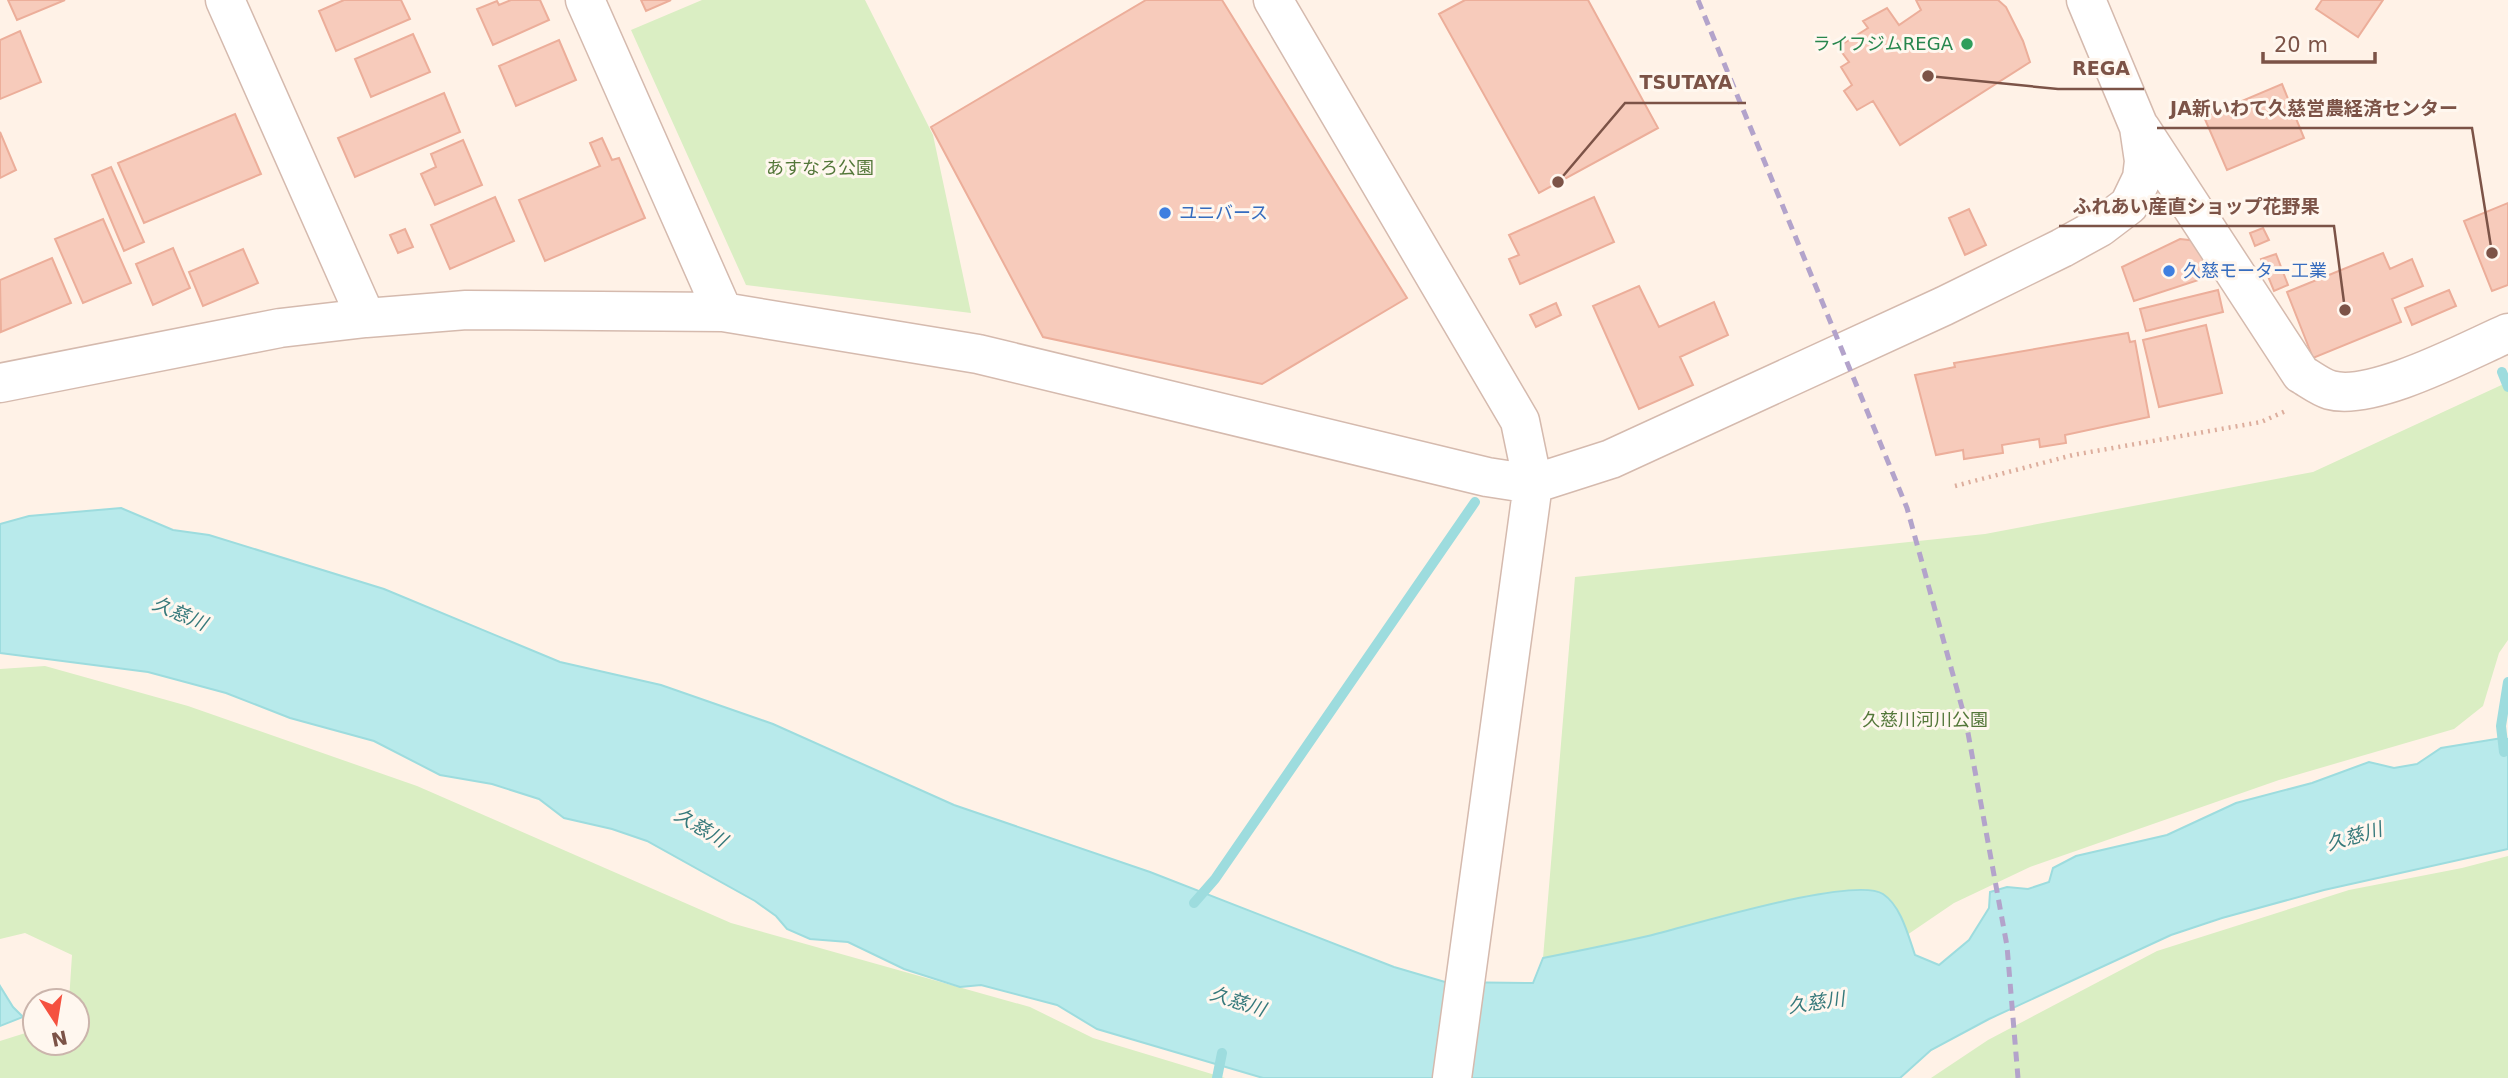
<svg xmlns="http://www.w3.org/2000/svg" width="2508" height="1078" font-family="'DejaVu Sans','Noto Sans JP',sans-serif">
	<style>
		.green { fill: #daeec3 }
		.water { fill: #b8eaeb; stroke: #9ddcde; stroke-width: 2 }
		.lines { fill: none; stroke-linecap: round; stroke-linejoin: round }
		.stream { stroke: #9ddcde; stroke-width: 10 }
		.building { fill: #f7cbbb; stroke: #ecae9a; stroke-width: 2 }
		.minor-casing { stroke: #d5baae; stroke-width: 41 }
		.path { stroke: #ddae9d; stroke-width: 4.5; stroke-dasharray: 2 5; stroke-linecap: butt }
		.minor { stroke: #fff; stroke-width: 38 }
		.rail { stroke: #b3a3cb; stroke-width: 5; stroke-dasharray: 10 7; stroke-linecap: butt }
		.leisure-dot { fill: #2e9e5b; stroke: #fff7ef; stroke-width: 2.5 }
		.shop-dot { fill: #3f7fe0; stroke: #fff7ef; stroke-width: 2.5 }
		.labels { text-anchor: middle; stroke-width: 6; stroke-linejoin: round; paint-order: stroke }
		.leisure-label { font-size: 18px; fill: #27864d; stroke: #fff7ef; text-anchor: end }
		.park-label { font-size: 18px; fill: #537739; stroke: #fff7ef }
		.shop-label { font-size: 18px; fill: #366cbe; stroke: #fff7ef; text-anchor: start }
		.water-label { font-size: 19px; font-style: italic; fill: #36797b; stroke: #fff7ef }
		.leader { fill: none; stroke: #7c5347; stroke-width: 2.5 }
		.callout-dot { fill: #7c5347; stroke: #fff7ef; stroke-width: 2.5 }
		.callout-label { font-size: 19px; text-anchor: middle; font-weight: bold; fill: #7c5347; stroke: #fff7ef; stroke-width: 6; stroke-linejoin: round; paint-order: stroke }
	</style>
	<rect width="100%" height="100%" fill="#fff2e7"/>
	<!-- green -->
	<path class="green" d="M 702,0 L 865,0 L 933,135 L 971,313 L 746,285 L 631,30 Z
		M 2508,382 L 2508,640 L 2499,653 L 2483,706 L 2454,729 L 2279,780 L 2030,867 L 1954,903 L 1907,935 C 1901,920 1896,903 1883,894 C 1855,875 1687,927 1648,936 C 1613,944 1578,951 1543,958 L 1575,577 L 1985,534 L 2313,472 Z
		M 45,666 L 188,706 L 417,786 L 731,923 L 1030,1007 L 1093,1038 L 1225,1078 L 0,1078 L 0,1041 L 35,1030 L 35,1043 L 77,1043 L 77,1001 L 69,1001 L 72,955 L 25,933 L 0,939 L 0,669 Z
		M 2508,856 L 2508,1078 L 1931,1078 L 1988,1040 L 2157,951 L 2349,890 L 2462,868 Z"/>
	<!-- water -->
	<path class="water" d="M 121,508 L 173,530 L 209,535 L 384,589 L 560,662 L 661,685 L 773,724 L 954,805 L 1150,872 L 1394,967 L 1445,982 L 1533,983 L 1543,958 C 1578,951 1613,944 1648,936 C 1687,927 1854,875 1883,894 C 1901,906 1908,935 1915,955 L 1939,965 L 1969,940 L 1989,908 L 1990,892 L 2007,887 L 2028,889 L 2049,882 L 2053,868 L 2076,856 L 2167,835 L 2236,803 L 2312,783 L 2369,762 L 2394,768 L 2417,764 L 2441,748 L 2502,738 L 2508,739 L 2508,849 L 2324,890 L 2222,918 L 2171,935 L 1989,1019 L 1931,1050 L 1900,1078 L 1263,1078 L 1097,1029 L 1057,1005 L 981,985 L 960,987 L 904,969 L 848,942 L 810,939 L 787,929 L 776,916 L 755,901 L 647,841 L 612,829 L 564,818 L 539,799 L 492,784 L 440,775 L 374,741 L 290,718 L 226,693 L 148,672 L 0,653 L 0,524 L 29,516 Z
		M 0,986 L 13,1007 L 23,1017 L 0,1026 Z"/>
	<g class="lines">
		<!-- stream -->
		<path class="stream" d="M 2502,372 L 2508,387
			M 2504,752 L 2501,726 L 2508,682
			M 1194,903 L 1215,879 L 1475,502
			M 1217,1078 L 1222,1053"/>
	</g>
	<!-- building -->
	<path class="building" d="M 8,0 L 65,0 L 17,20 Z
		M 344,0 L 401,0 L 410,19 L 336,51 L 319,11 Z
		M 511,0 L 540,0 L 549,20 L 493,45 L 477,9 L 497,1 L 499,5 Z
		M 641,0 L 671,0 L 646,11 Z
		M 1146,0 L 1222,0 L 1407,298 L 1262,384 L 1043,337 L 931,127 Z
		M 1465,0 L 1588,0 L 1658,128 L 1539,193 L 1439,14 Z
		M 1916,0 L 1998,0 L 2006,7 L 2023,41 L 2030,62 L 1900,145 L 1873,101 L 1857,110 L 1844,91 L 1852,85 L 1841,67 L 1849,62 L 1838,47 L 1868,28 L 1863,21 L 1887,8 L 1899,25 L 1921,10 Z
		M 2322,0 L 2383,0 L 2358,37 L 2316,9 Z
		M 20,31 L 41,82 L 0,99 L 0,40 Z
		M 413,34 L 430,72 L 371,97 L 355,59 Z
		M 559,40 L 576,80 L 516,106 L 499,66 Z
		M 2282,84 L 2304,138 L 2227,170 L 2204,117 Z
		M 444,93 L 460,132 L 355,177 L 338,138 Z
		M 235,114 L 261,174 L 144,223 L 118,163 Z
		M 0,132 L 16,170 L 0,178 Z
		M 602,138 L 612,160 L 619,158 L 645,218 L 545,261 L 519,200 L 600,166 L 590,143 Z
		M 463,140 L 482,185 L 435,205 L 421,174 L 436,167 L 431,154 Z
		M 111,167 L 144,242 L 124,251 L 92,175 Z
		M 495,197 L 514,241 L 450,269 L 431,225 Z
		M 1594,197 L 1614,242 L 1520,284 L 1509,259 L 1519,255 L 1509,235 Z
		M 2508,203 L 2508,285 L 2492,291 L 2464,221 Z
		M 1969,209 L 1986,245 L 1965,255 L 1949,218 Z
		M 103,219 L 131,283 L 83,303 L 55,239 Z
		M 2263,228 L 2269,240 L 2255,246 L 2250,233 Z
		M 405,229 L 413,247 L 398,253 L 390,235 Z
		M 2180,239 L 2198,241 L 2217,274 L 2134,301 L 2122,267 Z
		M 173,248 L 190,288 L 153,305 L 136,264 Z
		M 243,249 L 258,283 L 203,306 L 189,272 Z
		M 2383,253 L 2390,269 L 2412,259 L 2423,286 L 2392,299 L 2401,322 L 2313,358 L 2287,292 Z
		M 2276,254 L 2288,285 L 2274,291 L 2261,259 Z
		M 52,258 L 71,303 L 1,332 L 0,280 Z
		M 1639,286 L 1659,327 L 1714,302 L 1728,335 L 1680,357 L 1693,385 L 1639,409 L 1593,306 Z
		M 2218,290 L 2223,312 L 2146,331 L 2140,309 Z
		M 2449,290 L 2456,306 L 2412,325 L 2405,308 Z
		M 1556,303 L 1561,315 L 1536,327 L 1530,315 Z
		M 2206,325 L 2222,393 L 2159,407 L 2143,340 Z
		M 2128,333 L 2130,342 L 2135,341 L 2149,417 L 2065,435 L 2066,443 L 2040,447 L 2039,439 L 2002,445 L 2003,453 L 1964,459 L 1963,450 L 1936,455 L 1915,375 L 1955,367 L 1954,363 Z"/>
	<g class="lines">
		<!-- minor casing -->
		<g class="minor-casing">
			<path id="minor" d="M 225,0 L 366,318
				M 585,0 L 723,312
				M 1273,0 L 1520,421 L 1533,484 L 1452,1078
				M 2141,129 L 2301,374 C 2310,379 2320,387 2330,390 C 2372,402 2467,351 2508,333
				M 0,383 L 280,328 L 366,318 L 466,310 L 723,312 L 978,354 L 1487,477 L 1533,484 L 1611,459 L 1944,306 L 2062,248 L 2100,227 L 2129,205 L 2142,178 L 2144,161 L 2139,127 L 2086,0"/>
		</g>
		<!-- path -->
		<path class="path" d="M 1955,486 L 2073,455 L 2261,422 L 2288,410"/>
		<!-- minor -->
		<use href="#minor" class="minor"/>
		<!-- rail -->
		<path class="rail" d="M 1698,0 L 1907,508 L 1966,722 L 2007,946 L 2018,1078"/>
	</g>
	<!-- markers -->
	<circle class="leisure-dot" cx="1967" cy="44" r="7"/>
	<g class="shop-dot">
		<circle cx="1165" cy="213" r="7"/>
		<circle cx="2169" cy="271" r="7"/>
	</g>
	<g class="labels">
		<!-- leisure labels -->
		<g class="leisure-label">
			<text x="1953" y="50">ライフジムREGA</text>
		</g>
		<!-- park labels -->
		<g class="park-label">
			<text x="820" y="174">あすなろ公園</text>
			<text x="1925" y="726">久慈川河川公園</text>
		</g>
		<!-- shop labels -->
		<g class="shop-label">
			<text x="1179" y="219">ユニバース</text>
			<text x="2183" y="277">久慈モーター工業</text>
		</g>
		<!-- water labels -->
		<g class="water-label">
			<text transform="translate(180 613) rotate(23)" y="7">久慈川</text>
			<text transform="translate(701 827) rotate(31)" y="7">久慈川</text>
			<text transform="translate(2354 836) rotate(-16)" y="7">久慈川</text>
			<text transform="translate(1238 1001) rotate(18)" y="7">久慈川</text>
			<text transform="translate(1816 1002) rotate(-8)" y="7">久慈川</text>
		</g>
	</g>
	<!-- callouts -->
	<path class="leader" d="M1928 76L2058 89H2144M1558 182L1625 103H1746M2492 253L2472 128H2157M2345 310L2334 226H2059"/>
	<g class="callout-dot">
		<circle cx="1928" cy="76" r="7"/>
		<circle cx="1558" cy="182" r="7"/>
		<circle cx="2492" cy="253" r="7"/>
		<circle cx="2345" cy="310" r="7"/>
	</g>
	<g class="callout-label">
		<text x="2101" y="75">REGA</text>
		<text x="1686" y="89">TSUTAYA</text>
		<text x="2314" y="115">JA新いわて久慈営農経済センター</text>
		<text x="2196" y="213">ふれあい産直ショップ花野果</text>
	</g>
	<!-- north arrow -->
	<g transform="translate(56 1022) rotate(168)"><circle r="33" fill="#fff7ef" stroke="#cbb5ac" stroke-width="2"/>
	<path d="M0-5L12 26L0 18L-12 26Z" fill="#f5513f"/>
	<text y="-10" font-size="19" font-weight="bold" text-anchor="middle" fill="#7c5347">N</text>
	</g>
	<!-- scale -->
	<path d="M2263 52v10h112v-10" fill="none" stroke="#7c5347" stroke-width="3.5"/>
	<text x="2274" y="52" font-size="21" fill="#7c5347" stroke="#fff7ef" stroke-width="5" paint-order="stroke">20 m</text>
</svg>
